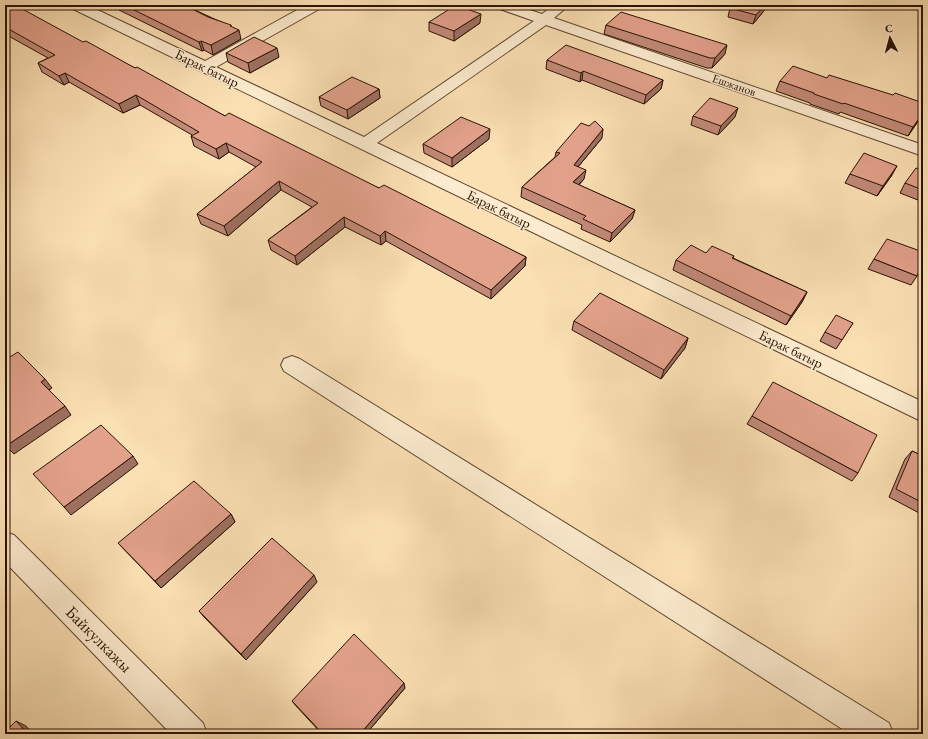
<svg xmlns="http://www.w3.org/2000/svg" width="928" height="739" font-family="'EB Garamond',serif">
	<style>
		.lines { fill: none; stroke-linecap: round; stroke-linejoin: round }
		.street-casing { stroke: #5e462e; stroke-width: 2 }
		.street { fill: #fcebce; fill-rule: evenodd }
		.wall { fill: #c28a78; stroke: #2a1202 }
		.shaded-wall { fill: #9e7161; stroke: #2a1202 }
		.building { fill: #e2a18b; stroke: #2a1202 }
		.labels { text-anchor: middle; stroke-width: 3; stroke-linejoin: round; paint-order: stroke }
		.far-street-label { font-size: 12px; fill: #2a1202; stroke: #fcebce }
		.street-label { font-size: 14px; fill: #2a1202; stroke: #fcebce }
		.near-street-label { font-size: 17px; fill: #2a1202; stroke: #fcebce }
	</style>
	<rect width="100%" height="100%" fill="#fbe0b4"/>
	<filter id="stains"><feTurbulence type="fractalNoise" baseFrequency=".005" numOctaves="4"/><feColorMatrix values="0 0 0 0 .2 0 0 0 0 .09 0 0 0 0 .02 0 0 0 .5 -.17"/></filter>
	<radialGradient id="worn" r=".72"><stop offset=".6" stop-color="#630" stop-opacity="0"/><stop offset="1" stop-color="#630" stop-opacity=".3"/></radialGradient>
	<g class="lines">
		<!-- street casing -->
		<g class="street-casing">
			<path id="street" d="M 69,5 L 87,5 L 205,61 L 306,5 L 323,5 L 321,8 L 216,67 L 364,137 L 534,21 L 497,8 L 495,5 L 515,5 L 542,14 L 554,5 L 569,5 L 554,18 L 923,145 L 923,156 L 546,25 L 377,143 L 923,402 L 923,422 L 71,8 Z
				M 292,356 L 300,359 L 889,723 L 893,734 L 850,734 L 284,371 L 281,365 L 284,359 Z
				M 5,532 L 14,535 L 203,723 L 207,734 L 171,734 L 5,562 Z"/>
		</g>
		<!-- street -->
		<use href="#street" class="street"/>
	</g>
	<!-- wall -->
	<path class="wall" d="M 5,5 L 135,68 L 225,116 L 526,257 L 525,266 L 491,299 L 386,241 L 381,245 L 345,227 L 297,265 L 271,250 L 268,240 L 312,207 L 281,190 L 228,236 L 201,224 L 197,214 L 256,167 L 229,152 L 219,159 L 194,146 L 191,136 L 192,135 L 140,105 L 123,113 L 69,82 L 64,85 L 42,72 L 38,63 L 48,58 L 5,34 Z
		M 105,5 L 184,5 L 232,27 L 241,39 L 213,55 L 204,50 L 202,51 L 117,9 L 116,10 Z
		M 768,6 L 753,24 L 728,17 L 730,8 Z
		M 429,22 L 480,23 L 454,41 L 429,31 Z
		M 606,25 L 725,54 L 712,68 L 707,68 L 604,34 Z
		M 226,53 L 279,57 L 250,73 L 228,62 Z
		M 547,60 L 663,80 L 661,89 L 644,104 L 582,80 L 580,82 L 546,69 Z
		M 780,81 L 923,114 L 908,136 L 840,112 L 839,114 L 810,104 L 810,103 L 776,91 Z
		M 379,89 L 380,98 L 348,119 L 321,106 L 319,97 Z
		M 693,116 L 735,117 L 718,135 L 691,125 Z
		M 602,138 L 578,167 L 584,179 L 579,185 L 635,210 L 632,219 L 610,242 L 581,229 L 582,225 L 521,197 L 522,187 L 555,157 L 556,152 Z
		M 489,139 L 452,167 L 424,153 L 423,144 Z
		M 923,170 L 923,202 L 900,193 L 905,183 Z
		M 850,174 L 892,175 L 877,196 L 845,183 Z
		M 706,253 L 734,256 L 733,258 L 807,292 L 802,302 L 786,325 L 673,270 L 676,260 Z
		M 874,259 L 917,276 L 911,285 L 868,269 Z
		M 574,321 L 688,338 L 685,348 L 661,379 L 572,330 Z
		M 853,323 L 836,349 L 820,341 L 825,332 Z
		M 752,416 L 858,473 L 852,481 L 747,424 Z
		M 912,451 L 923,456 L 923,515 L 889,497 L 905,459 Z
		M 231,514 L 235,522 L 161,588 L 118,543 Z
		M 317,582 L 246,660 L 204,617 L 199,611 Z
		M 405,688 L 366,734 L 322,734 L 296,706 L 292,701 Z"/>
	<!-- shaded-wall -->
	<path class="shaded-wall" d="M 114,5 L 116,5 L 117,9 L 116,10 Z
		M 765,5 L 769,5 L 768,6 L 753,24 L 756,15 Z
		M 481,14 L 480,23 L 454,41 L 454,31 Z
		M 231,25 L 233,33 L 239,30 L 241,39 L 213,55 L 211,45 Z
		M 201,41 L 204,50 L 202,51 L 199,42 Z
		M 727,45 L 725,54 L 712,68 L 715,58 Z
		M 277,48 L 279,57 L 250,73 L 248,63 Z
		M 583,71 L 582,80 L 580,82 L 581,73 Z
		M 65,73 L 69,82 L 64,85 L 59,76 Z
		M 663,80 L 661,89 L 644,104 L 646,95 Z
		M 379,89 L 380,98 L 348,119 L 347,110 Z
		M 136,95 L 140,105 L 123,113 L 119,104 Z
		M 738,108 L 735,117 L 718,135 L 721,126 Z
		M 923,113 L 923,114 L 908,136 L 913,127 Z
		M 490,129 L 489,139 L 452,167 L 452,158 Z
		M 603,129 L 602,138 L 572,174 L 574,165 Z
		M 226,143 L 229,152 L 219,159 L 216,149 Z
		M 897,166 L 892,175 L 877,196 L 883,186 Z
		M 586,170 L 584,179 L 571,192 L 573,182 Z
		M 279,181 L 281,190 L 228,236 L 224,226 Z
		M 635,210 L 632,219 L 610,242 L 612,233 Z
		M 344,217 L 345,227 L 297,265 L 295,256 Z
		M 385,231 L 386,241 L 381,245 L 380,236 Z
		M 526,257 L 525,266 L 491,299 L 491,290 Z
		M 807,292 L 802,302 L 786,325 L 791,316 Z
		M 688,338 L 685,348 L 661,379 L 664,370 Z
		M 45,379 L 52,388 L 47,391 L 41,382 Z
		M 65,406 L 71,415 L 14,454 L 6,446 Z
		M 133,456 L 138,464 L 71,515 L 64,507 Z
		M 231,514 L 235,522 L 161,588 L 155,581 Z
		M 314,575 L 317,582 L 246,660 L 241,654 Z
		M 404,683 L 405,688 L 366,734 L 360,734 Z
		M 16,721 L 26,726 L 33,734 L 28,734 Z"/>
	<!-- building -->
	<path class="building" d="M 5,5 L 15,5 L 83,42 L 86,41 L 135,68 L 137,67 L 225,116 L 229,113 L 379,188 L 384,185 L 526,257 L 491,290 L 385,231 L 380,236 L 344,217 L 295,256 L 268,240 L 318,203 L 279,181 L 224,226 L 197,214 L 262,162 L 226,143 L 216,149 L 191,136 L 199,132 L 136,95 L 119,104 L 65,73 L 59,76 L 38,63 L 55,55 L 5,27 Z
		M 124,5 L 184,5 L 208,17 L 231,25 L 230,26 L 239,30 L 211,45 L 201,41 L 199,42 Z
		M 456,5 L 481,14 L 454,31 L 429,22 Z
		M 733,5 L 765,5 L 756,15 L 730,8 Z
		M 621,12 L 727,45 L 715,58 L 710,58 L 606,25 Z
		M 254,37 L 277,48 L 248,63 L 226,53 Z
		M 566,45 L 663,80 L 646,95 L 583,71 L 581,73 L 547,60 Z
		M 793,66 L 827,78 L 829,75 L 893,95 L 895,93 L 923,103 L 923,113 L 913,127 L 844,103 L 843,104 L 814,94 L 814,93 L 780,81 Z
		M 352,77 L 379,89 L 347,110 L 319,97 Z
		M 710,98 L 738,108 L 721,126 L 693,116 Z
		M 461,117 L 490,129 L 452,158 L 423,144 Z
		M 595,121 L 603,129 L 574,165 L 586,170 L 573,182 L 635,210 L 612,233 L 583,219 L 586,216 L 522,187 L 560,153 L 556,152 L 581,123 L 589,126 Z
		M 864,153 L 897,166 L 883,186 L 850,174 Z
		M 916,168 L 923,170 L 923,190 L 905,183 Z
		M 887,239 L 923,252 L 923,261 L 917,276 L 874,259 Z
		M 691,245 L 706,253 L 712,246 L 734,256 L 732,258 L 807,292 L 791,316 L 676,260 Z
		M 600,293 L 688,338 L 664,370 L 574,321 Z
		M 836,315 L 853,323 L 842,340 L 825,332 Z
		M 18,352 L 45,379 L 41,382 L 65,406 L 6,446 L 5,445 L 5,360 Z
		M 773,382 L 877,435 L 858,473 L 752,416 Z
		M 101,425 L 133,456 L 64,507 L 33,474 Z
		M 912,451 L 923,456 L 923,503 L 896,489 Z
		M 194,481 L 231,514 L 155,581 L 118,543 Z
		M 272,538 L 314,575 L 241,654 L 199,611 Z
		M 354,634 L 404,683 L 360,734 L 323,734 L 292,701 Z
		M 16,721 L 28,734 L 5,734 L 5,732 Z"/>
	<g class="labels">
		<!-- far-street labels -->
		<g class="far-street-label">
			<text transform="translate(734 85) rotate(19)" y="4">Ешжанов</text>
		</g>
		<!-- street labels -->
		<g class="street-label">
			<text transform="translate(207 68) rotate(26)" y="5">Барак батыр</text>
			<text transform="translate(499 209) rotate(26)" y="5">Барак батыр</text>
			<text transform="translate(791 349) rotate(26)" y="5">Барак батыр</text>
		</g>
		<!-- near-street labels -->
		<g class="near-street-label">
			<text transform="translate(99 639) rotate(45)" y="6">Байкулкажы</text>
		</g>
	</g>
	<!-- margin -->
	<rect width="928" height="739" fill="none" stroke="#fbe0b4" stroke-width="20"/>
	<rect x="6" y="6" width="916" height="727" fill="none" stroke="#2a1202" stroke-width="2"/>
	<rect x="10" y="10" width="908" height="719" fill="none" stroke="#2a1202"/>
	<!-- north arrow -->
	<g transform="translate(890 38) rotate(354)" stroke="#fcebce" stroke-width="3" paint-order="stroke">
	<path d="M0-3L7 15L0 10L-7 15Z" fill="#2a1202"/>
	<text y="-6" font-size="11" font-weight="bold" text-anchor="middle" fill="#2a1202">С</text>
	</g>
	<rect width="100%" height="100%" filter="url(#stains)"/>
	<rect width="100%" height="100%" fill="url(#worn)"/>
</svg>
